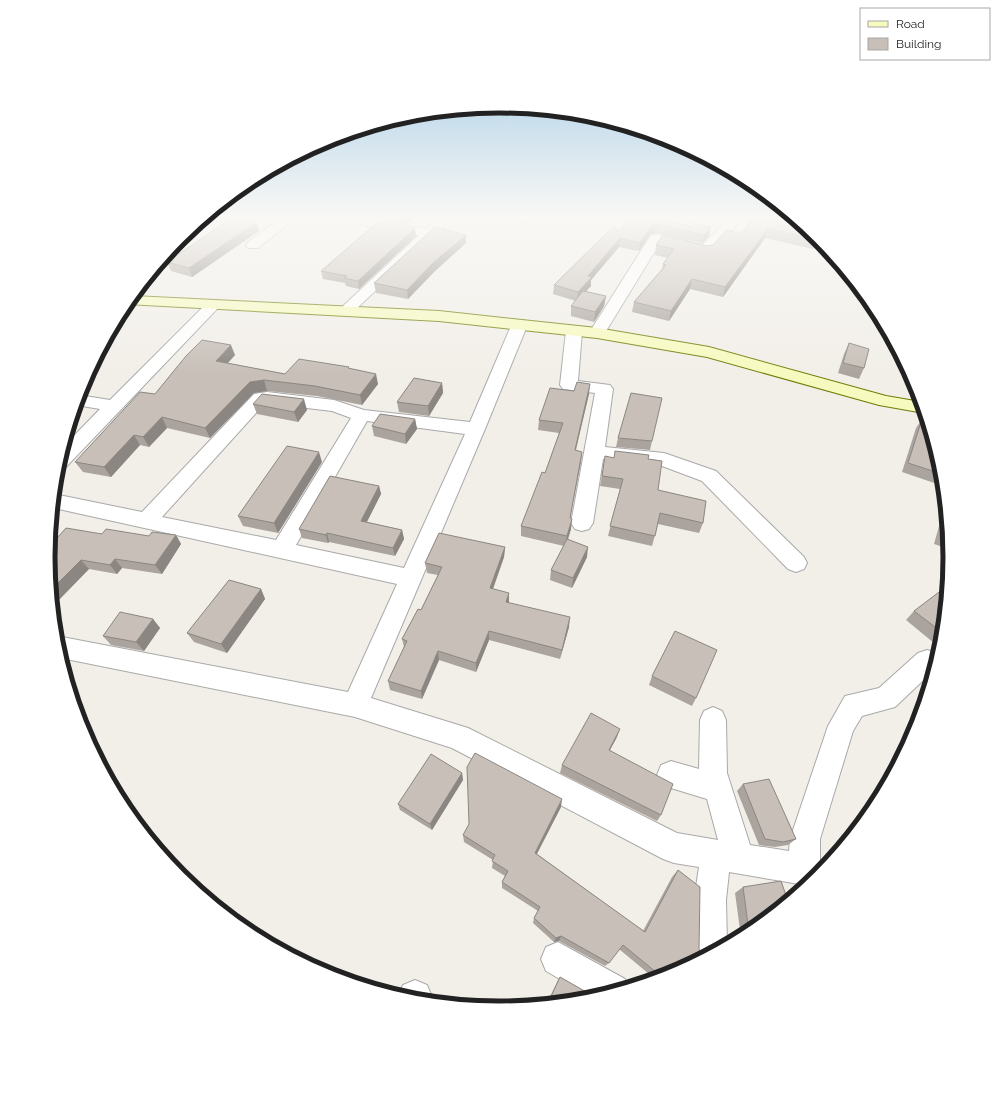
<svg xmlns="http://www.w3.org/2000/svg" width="998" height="1114" font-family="Raleway,sans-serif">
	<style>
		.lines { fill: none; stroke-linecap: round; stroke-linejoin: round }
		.street-casing { stroke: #a9a9a9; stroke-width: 2 }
		.secondary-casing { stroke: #707d05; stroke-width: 2 }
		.street { fill: #fff; fill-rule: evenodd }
		.secondary { fill: #f7fabf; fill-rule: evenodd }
		.wall { fill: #aba49e }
		.shaded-wall { fill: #8b8681 }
		.building { fill: #c7bfb8; stroke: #8b8681 }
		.rim { fill: none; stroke: #222; stroke-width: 5 }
	</style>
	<rect width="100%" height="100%" fill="#f2efe9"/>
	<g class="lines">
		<!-- street casing -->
		<g class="street-casing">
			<path id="street" d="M 281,218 L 295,218 L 258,248 L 248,248 L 246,245 L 248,242 Z
				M 342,218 L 370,218 L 426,229 L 438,218 L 452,218 L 352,313 L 342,313 L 340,310 L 342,307 L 419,235 L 348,222 Z
				M 519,218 L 539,218 L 540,220 L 534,224 L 521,221 Z
				M 730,218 L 743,218 L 710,253 L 705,254 L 660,243 L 603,336 L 591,336 L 589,333 L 651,235 L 656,234 L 702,245 Z
				M 213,301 L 218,302 L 220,305 L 218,308 L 66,467 L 57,468 L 64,446 L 100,409 L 76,405 L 79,395 L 110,400 L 208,302 Z
				M 519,321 L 524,323 L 527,326 L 485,429 L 371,698 L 468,728 L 677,833 L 718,840 L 707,799 L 661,785 L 657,775 L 661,765 L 671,761 L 699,769 L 700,720 L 704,711 L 713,707 L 722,711 L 726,720 L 727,773 L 750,845 L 789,851 L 790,839 L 828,726 L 845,696 L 879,688 L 918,653 L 927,650 L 936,653 L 938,657 L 933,671 L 895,707 L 862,716 L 853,731 L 820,839 L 820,861 L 827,865 L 818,876 L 804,887 L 799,884 L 729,872 L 726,900 L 727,944 L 697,960 L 694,953 L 694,900 L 699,867 L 674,863 L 663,859 L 452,748 L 355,717 L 61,658 L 57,645 L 57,636 L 348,692 L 397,584 L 54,508 L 54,494 L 142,512 L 254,394 L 267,392 L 334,400 L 364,410 L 470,422 L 511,326 L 514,323 ZM 265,403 L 332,411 L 351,418 L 276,540 L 162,517 ZM 367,421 L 465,434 L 404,568 L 296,545 Z
				M 574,326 L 580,328 L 582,331 L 578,381 L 610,385 L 613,389 L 605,447 L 664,453 L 716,471 L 804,557 L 807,563 L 804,569 L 796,572 L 788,569 L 702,481 L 662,466 L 603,459 L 593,523 L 589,529 L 582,531 L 575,529 L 571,523 L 595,393 L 563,389 L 560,385 L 566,331 L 568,328 Z
				M 558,942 L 625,979 L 628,987 L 592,998 L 546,971 L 541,959 L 546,947 Z
				M 415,980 L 427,985 L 432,997 L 431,1001 L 411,999 L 398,996 L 403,985 Z"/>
		</g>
		<!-- secondary casing -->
		<g class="secondary-casing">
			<path id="secondary" d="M 133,296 L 439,311 L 597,328 L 709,347 L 886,396 L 921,402 L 924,413 L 879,405 L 707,357 L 597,338 L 439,321 L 126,304 Z"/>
		</g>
		<!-- street -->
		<use href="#street" class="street"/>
		<!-- secondary -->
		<use href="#secondary" class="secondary"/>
	</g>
	<!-- wall -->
	<path class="wall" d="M 386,218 L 414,218 L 407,224 Z
		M 651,218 L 709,236 L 702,243 L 656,233 L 651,234 L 639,251 L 619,247 L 591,280 L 591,286 L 586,291 L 606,296 L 604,306 L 594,322 L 571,316 L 571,306 L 576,301 L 553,294 L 554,285 L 619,231 Z
		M 753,218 L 818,238 L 813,249 L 765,238 L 723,297 L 690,289 L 669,321 L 632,312 L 634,302 L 662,269 L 663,264 L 668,258 L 655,255 L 656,245 L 707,246 L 713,245 L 741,234 Z
		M 245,220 L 259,231 L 192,277 L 171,271 L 167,262 Z
		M 466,235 L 466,243 L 435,271 L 408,299 L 376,293 L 374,283 Z
		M 416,236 L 359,289 L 346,286 L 345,283 L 323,279 L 321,271 Z
		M 849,343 L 864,368 L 859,379 L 838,373 L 844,354 Z
		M 235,355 L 228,363 L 285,374 L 349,367 L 349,369 L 378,384 L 362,405 L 317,396 L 267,391 L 254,393 L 210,438 L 167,428 L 149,447 L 140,445 L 111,477 L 83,472 L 75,462 L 155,394 Z
		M 442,383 L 443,393 L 429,416 L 399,412 L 397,402 Z
		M 589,394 L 576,450 L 582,452 L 570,518 L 571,529 L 568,540 L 587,557 L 572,588 L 550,580 L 551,570 L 564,546 L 521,536 L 521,526 L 545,473 L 559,433 L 538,430 L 539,420 Z
		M 253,404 L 307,410 L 298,422 L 257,414 Z
		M 415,419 L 417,429 L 406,444 L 374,436 L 372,426 Z
		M 922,419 L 941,469 L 943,486 L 902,472 L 916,428 Z
		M 618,438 L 652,441 L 650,450 L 616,447 Z
		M 605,456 L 614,458 L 648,459 L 658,490 L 703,523 L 699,533 L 658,524 L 652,546 L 608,536 L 620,489 L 600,486 Z
		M 322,462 L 278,533 L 243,526 L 238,516 Z
		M 379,486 L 381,494 L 367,522 L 402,530 L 404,539 L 395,556 L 329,542 L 328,543 L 302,538 L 299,529 Z
		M 945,505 L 949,549 L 934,544 Z
		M 102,534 L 149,536 L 176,535 L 181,544 L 162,574 L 122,568 L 117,574 L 89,569 L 53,606 L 48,557 L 49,547 Z
		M 505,547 L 504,557 L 493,589 L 509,603 L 569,627 L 560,659 L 489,640 L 476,672 L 439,660 L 422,699 L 390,690 L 388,681 L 404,647 L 402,639 L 421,610 L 438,575 L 427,573 L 425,563 Z
		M 947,586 L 941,645 L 940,648 L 906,620 L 914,611 Z
		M 261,589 L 265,599 L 227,653 L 194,642 L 187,633 Z
		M 153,619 L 160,628 L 144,651 L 111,645 L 103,636 Z
		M 652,676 L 696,698 L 692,706 L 649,685 Z
		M 617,737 L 610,750 L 661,815 L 657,821 L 560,773 L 562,765 Z
		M 462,773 L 463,780 L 432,830 L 400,810 L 398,804 Z
		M 743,784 L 796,839 L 788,845 L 775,847 L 759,845 L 737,791 Z
		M 561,807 L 537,854 L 643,931 L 672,877 L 678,870 L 671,974 L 655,979 L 619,949 L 609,963 L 605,966 L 559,941 L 554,942 L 533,923 L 534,918 L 538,911 L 502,888 L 502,882 L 505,876 L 492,868 L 493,860 L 464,842 L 463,835 Z
		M 743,887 L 749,932 L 741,937 L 735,893 Z
		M 560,977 L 595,997 L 587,999 L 547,1003 L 558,980 Z"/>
	<!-- shaded-wall -->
	<path class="shaded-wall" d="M 407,218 L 414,218 L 407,224 L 406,219 Z
		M 257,222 L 259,231 L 192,277 L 189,268 Z
		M 658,224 L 656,233 L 651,234 L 639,251 L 640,243 L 652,225 Z
		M 711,227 L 709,236 L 702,243 L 704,235 Z
		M 415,228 L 416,236 L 359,289 L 358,281 Z
		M 768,229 L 765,238 L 723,297 L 725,287 Z
		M 466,235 L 466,243 L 435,271 L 408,299 L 407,290 L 434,262 Z
		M 620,238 L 619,247 L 591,280 L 591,286 L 577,301 L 578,292 L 588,276 Z
		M 818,238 L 819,239 L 813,249 L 817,240 Z
		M 692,279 L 690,289 L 669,321 L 671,311 Z
		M 606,296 L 604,306 L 594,322 L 595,312 Z
		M 120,314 L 124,323 L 103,346 Z
		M 231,345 L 235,355 L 220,371 L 216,361 Z
		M 376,374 L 378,384 L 362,405 L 360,395 Z
		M 264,380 L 267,391 L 254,393 L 210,438 L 205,428 L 250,382 Z
		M 442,383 L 443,393 L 429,416 L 428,406 Z
		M 590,384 L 589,394 L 573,460 L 575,450 Z
		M 304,399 L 307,410 L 298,422 L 294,412 Z
		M 77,401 L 83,410 L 72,419 Z
		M 162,417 L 167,428 L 149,447 L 143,437 Z
		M 415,419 L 417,429 L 406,444 L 405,434 Z
		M 134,435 L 140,445 L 111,477 L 104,467 Z
		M 319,452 L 322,462 L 278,533 L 274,523 Z
		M 582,452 L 581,462 L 568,528 L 570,518 Z
		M 379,486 L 381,494 L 363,529 L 361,521 Z
		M 572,519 L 571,529 L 565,546 L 567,536 Z
		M 402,530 L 404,539 L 395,556 L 393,548 Z
		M 327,533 L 329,542 L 328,543 L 326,535 Z
		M 176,535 L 181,544 L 162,574 L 155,565 Z
		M 505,547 L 504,557 L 490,597 L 490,588 Z
		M 588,547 L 587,557 L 572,588 L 573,578 Z
		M 115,559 L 122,568 L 117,574 L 110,565 Z
		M 81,560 L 89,569 L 53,606 L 51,590 Z
		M 261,589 L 265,599 L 227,653 L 221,644 Z
		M 509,593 L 509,603 L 506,612 L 506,602 Z
		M 570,617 L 569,627 L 560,659 L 562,650 Z
		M 153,619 L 160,628 L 144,651 L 136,642 Z
		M 489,631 L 489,640 L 476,672 L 476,663 Z
		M 438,651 L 439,660 L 422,699 L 421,691 Z
		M 620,729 L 617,737 L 606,757 L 609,750 Z
		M 462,773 L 463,780 L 432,830 L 430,824 Z
		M 562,799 L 561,807 L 534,859 L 535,853 Z
		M 561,936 L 559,941 L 554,942 L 556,938 Z"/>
	<!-- building -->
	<path class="building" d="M 232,218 L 244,218 L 245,220 L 257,222 L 189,268 L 167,262 Z
		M 630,218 L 651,218 L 691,226 L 694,223 L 711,227 L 704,235 L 658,224 L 652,225 L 640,243 L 620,238 L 588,276 L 592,277 L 578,292 L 554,285 L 614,226 L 619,231 Z
		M 753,218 L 794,218 L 818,238 L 817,240 L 768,229 L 725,287 L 692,279 L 671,311 L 634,302 L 666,265 L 663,264 L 674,249 L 656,245 L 663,235 L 707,246 L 713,245 L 727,230 L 741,234 Z
		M 378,222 L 415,228 L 358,281 L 344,278 L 347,276 L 321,271 Z
		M 435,227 L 466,235 L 434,262 L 407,290 L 374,283 Z
		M 583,291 L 606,296 L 595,312 L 571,306 Z
		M 202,340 L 231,345 L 216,361 L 285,374 L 299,359 L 349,367 L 348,368 L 376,374 L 360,395 L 315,386 L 264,380 L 250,382 L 205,428 L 162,417 L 143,437 L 134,435 L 104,467 L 75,462 L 140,392 L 155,394 L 186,356 Z
		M 849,343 L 869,349 L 864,368 L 843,363 Z
		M 414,378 L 442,383 L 428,406 L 397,402 Z
		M 577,382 L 590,384 L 575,450 L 582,452 L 570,518 L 572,519 L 567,536 L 521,526 L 542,472 L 545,473 L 563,423 L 539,420 L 550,388 L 574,391 Z
		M 631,393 L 662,398 L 652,441 L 618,438 Z
		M 262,394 L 304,399 L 294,412 L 253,404 Z
		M 380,414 L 415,419 L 405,434 L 372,426 Z
		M 922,419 L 927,420 L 941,469 L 942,474 L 908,463 Z
		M 287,446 L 319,452 L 274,523 L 238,516 Z
		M 615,451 L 649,455 L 648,459 L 662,461 L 658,490 L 706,501 L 703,523 L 660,513 L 655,536 L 610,526 L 623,479 L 602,476 L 605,456 L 614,458 Z
		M 330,476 L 379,486 L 361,521 L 402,530 L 393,548 L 327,533 L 326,535 L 299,529 Z
		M 946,518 L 948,537 L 942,535 Z
		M 66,528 L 102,534 L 106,529 L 149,536 L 152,532 L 176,535 L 155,565 L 115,559 L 110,565 L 81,560 L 51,590 L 48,557 L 48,554 L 51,552 L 49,551 L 49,547 Z
		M 439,533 L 505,547 L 490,588 L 509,593 L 506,602 L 570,617 L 562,650 L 489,631 L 476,663 L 438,651 L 421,691 L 388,681 L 407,641 L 402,639 L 418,609 L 421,610 L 442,567 L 425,563 Z
		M 567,539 L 588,547 L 573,578 L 551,570 Z
		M 229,580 L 261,589 L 221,644 L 187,633 Z
		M 947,586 L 943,633 L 914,611 Z
		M 120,612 L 153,619 L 136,642 L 103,636 Z
		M 675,631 L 717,650 L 696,698 L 652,676 Z
		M 591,713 L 620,729 L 609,750 L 673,784 L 661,815 L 562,765 Z
		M 475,753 L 562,799 L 535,853 L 645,932 L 678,870 L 700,887 L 699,949 L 703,957 L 671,974 L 662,977 L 623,945 L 609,963 L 561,936 L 556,938 L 534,918 L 540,907 L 502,882 L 508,871 L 492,861 L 495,855 L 463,835 L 469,824 L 467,767 Z
		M 431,754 L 462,773 L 430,824 L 398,804 Z
		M 769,779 L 796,839 L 783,842 L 765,839 L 743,784 Z
		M 781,881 L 788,901 L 749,932 L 743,887 Z
		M 560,977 L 595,997 L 598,996 L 587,999 L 548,1003 Z"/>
	<!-- sky -->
	<linearGradient id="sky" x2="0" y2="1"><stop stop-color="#8fc0e4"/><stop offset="0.58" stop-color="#f9f8f5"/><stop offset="1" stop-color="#f9f8f5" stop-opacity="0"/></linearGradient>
	<rect width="998" height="374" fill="url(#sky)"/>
	<!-- crop -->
	<path d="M0 0H998V1114H0ZM55 557a444 444 0 1 1 888 0a444 444 0 1 1-888 0Z" fill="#fff" fill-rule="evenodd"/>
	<path class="rim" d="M55 557a444 444 0 1 1 888 0a444 444 0 1 1-888 0Z"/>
	<!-- legend -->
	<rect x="860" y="8" width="130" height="52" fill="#ffffff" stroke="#a7a7a7"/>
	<rect x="868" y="21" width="20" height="6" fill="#f7fabf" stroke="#a7a7a7"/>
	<text x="896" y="28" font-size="12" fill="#222222">Road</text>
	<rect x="868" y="38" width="20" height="12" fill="#c7bfb8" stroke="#a7a7a7"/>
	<text x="896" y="48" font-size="12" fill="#222222">Building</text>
</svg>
